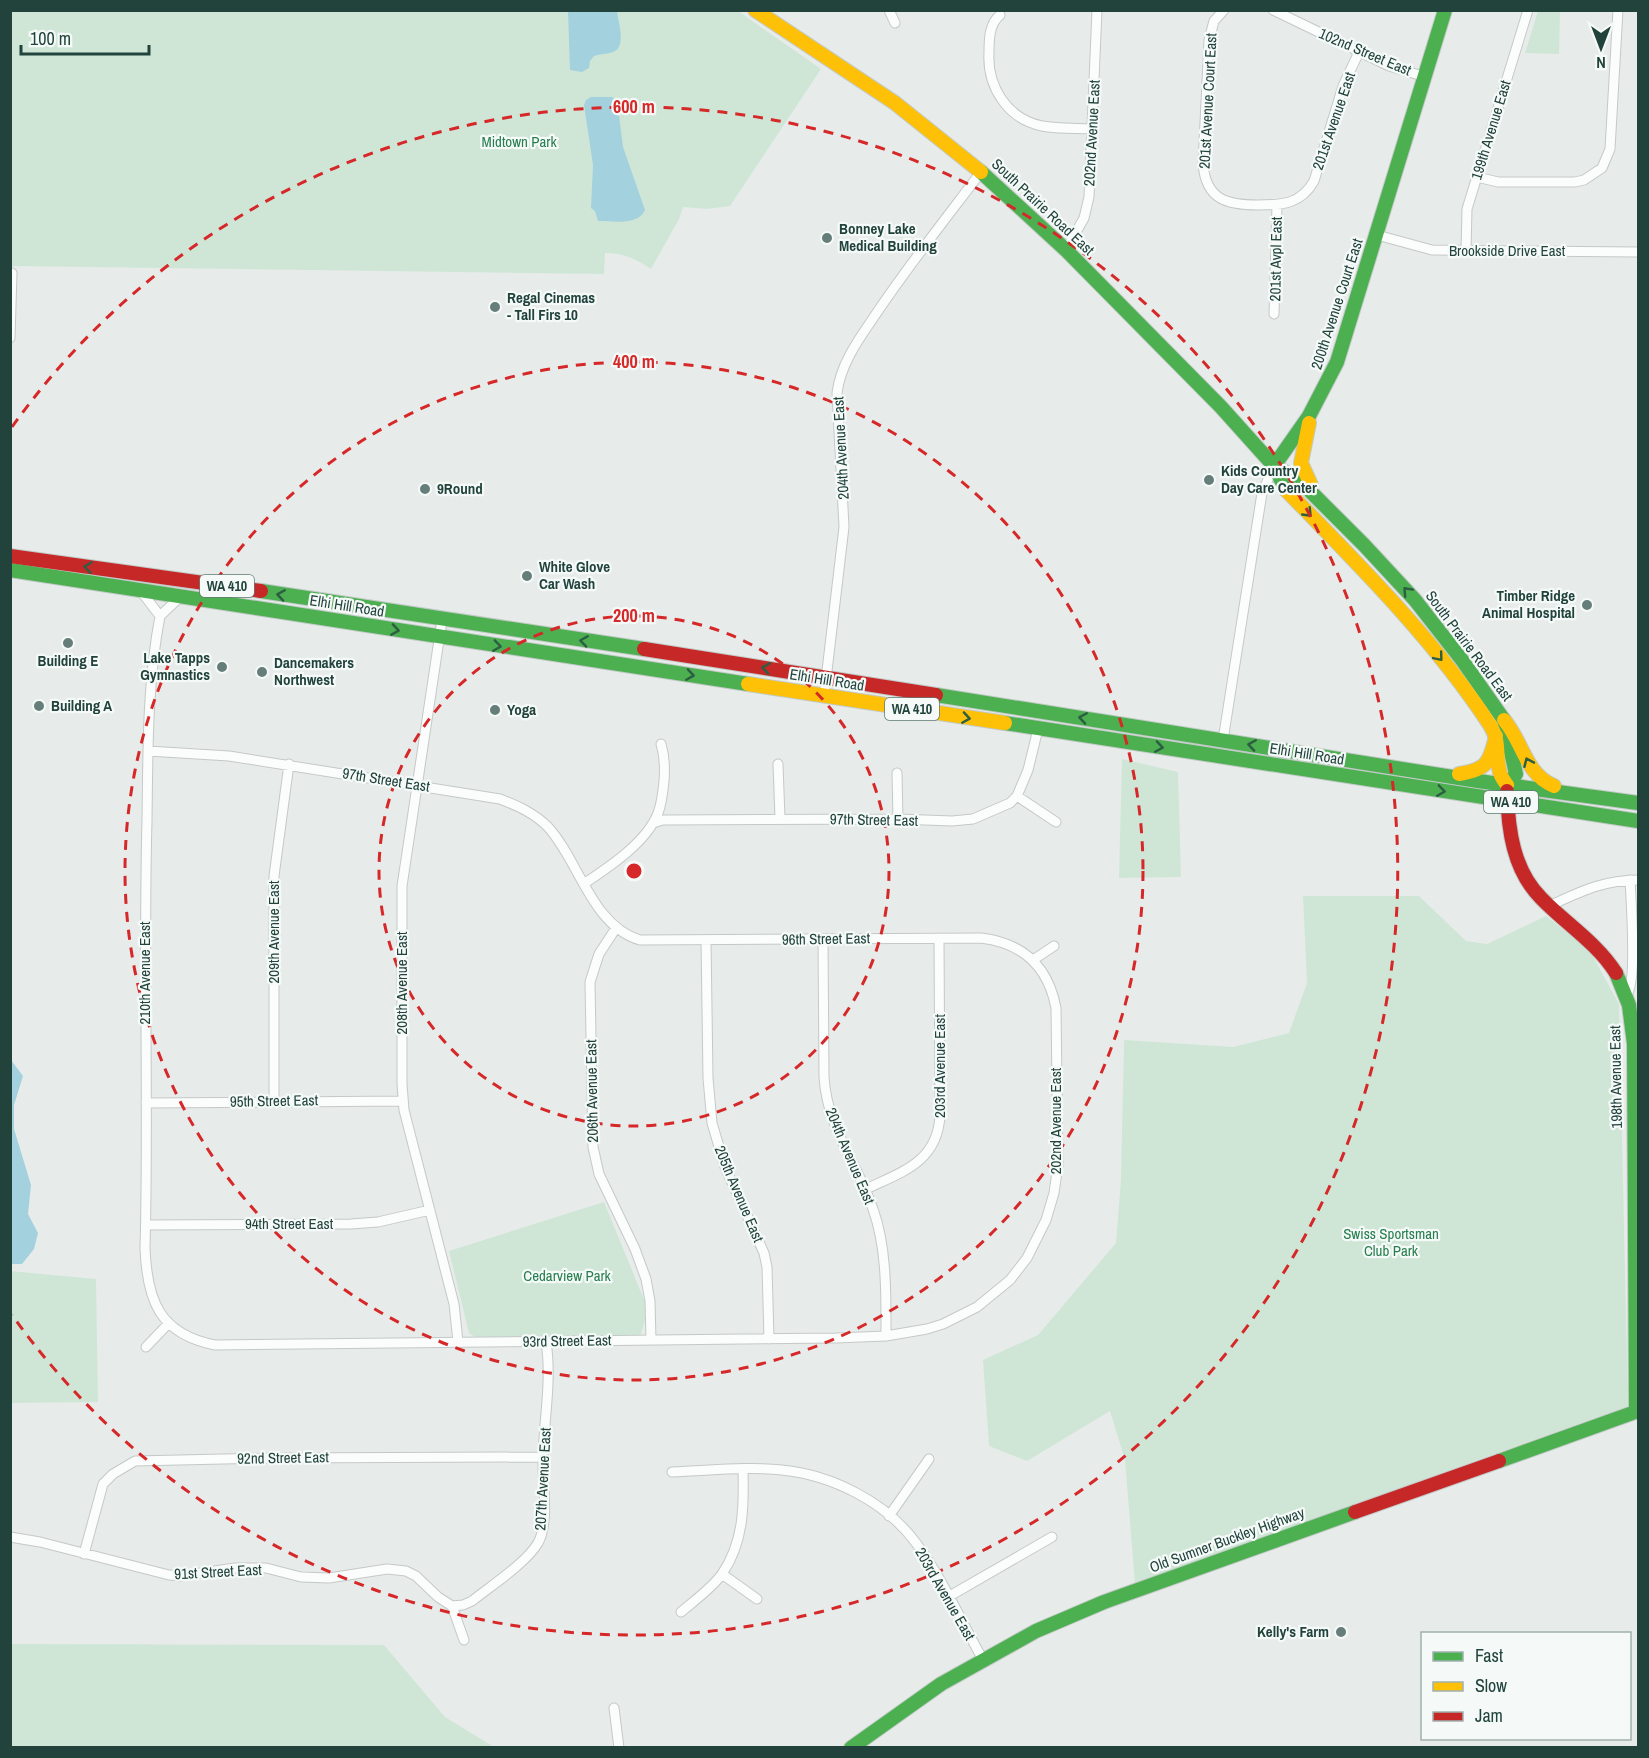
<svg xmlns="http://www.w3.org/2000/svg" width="1649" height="1758" font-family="'Archivo Narrow',sans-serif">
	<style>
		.green { fill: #cfe6d7 }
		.water { fill: #a4d1de }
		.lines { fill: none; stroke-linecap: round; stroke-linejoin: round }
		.street-casing { stroke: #c4c9c7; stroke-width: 11 }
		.fast-casing { stroke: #c2cac7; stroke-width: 16 }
		.slow-casing { stroke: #c2cac7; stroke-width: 16 }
		.jam-casing { stroke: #c2cac7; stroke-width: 16 }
		.street { stroke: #fbfcfc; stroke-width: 9 }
		.fast { stroke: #4caf50; stroke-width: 14 }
		.slow { stroke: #ffc107; stroke-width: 14 }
		.jam { stroke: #c62828; stroke-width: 14 }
		.oneway { stroke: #2c5e41 }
		.ring { fill: none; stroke: #d62828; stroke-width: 3; stroke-dasharray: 10 8 }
		.poi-dot { fill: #667e79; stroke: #f5faf8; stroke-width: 2 }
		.labels { text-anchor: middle; stroke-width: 4.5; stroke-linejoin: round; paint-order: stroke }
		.shield { fill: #f5faf8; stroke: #617a74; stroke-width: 1.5 }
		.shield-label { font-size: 14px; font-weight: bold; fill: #21433c }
		.street-label { font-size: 15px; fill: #21433c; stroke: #f5faf8 }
		.park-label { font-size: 15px; fill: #267e4e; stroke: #f5faf8 }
		.poi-label { font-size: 15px; font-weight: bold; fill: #21433c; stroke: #f5faf8; text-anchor: start }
		.centre { fill: #d62828; stroke: #f5faf8; stroke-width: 3 }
		.ring-label { font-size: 18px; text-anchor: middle; font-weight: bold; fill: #d62828; stroke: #f5faf8; stroke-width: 4.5; stroke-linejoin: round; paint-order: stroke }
	</style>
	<rect width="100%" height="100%" fill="#e7ecea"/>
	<!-- green -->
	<path class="green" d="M 11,11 L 738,11 L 821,69 L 730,206 L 707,209 L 683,207 L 679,219 L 651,269 C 636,259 624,253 605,253 L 604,274 L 11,266 Z
		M 1538,11 L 1560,11 L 1559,54 L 1525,53 Z
		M 1122,759 L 1178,772 L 1181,877 L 1119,878 Z
		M 1303,896 L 1419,896 L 1466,941 L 1487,944 L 1546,916 L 1590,951 L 1619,1004 L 1628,1406 L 1135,1583 L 1125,1460 L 1110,1411 L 1027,1461 L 989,1446 L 983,1360 L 1038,1335 L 1116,1243 L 1121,1179 L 1124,1040 L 1233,1047 L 1289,1033 L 1307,983 Z
		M 604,1202 L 645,1302 L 647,1313 L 641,1334 L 634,1336 L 475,1337 L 469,1333 L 449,1251 Z
		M 10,1271 L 96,1279 L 98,1402 L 11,1403 Z
		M 11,1644 L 384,1645 L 445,1717 L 494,1747 L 11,1747 Z"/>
	<!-- water -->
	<path class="water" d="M 568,11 L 617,11 C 618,21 627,47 613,52 C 607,54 600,54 594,56 L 590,61 L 589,68 L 582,72 L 570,70 Z
		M 591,97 L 612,97 L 617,100 L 623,147 L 645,210 C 638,226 613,221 598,221 L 595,211 L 591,208 L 593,165 L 584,105 L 586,100 Z
		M 11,1060 L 23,1076 L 14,1105 L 14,1129 L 31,1185 L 28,1214 L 38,1233 L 34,1249 L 22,1264 L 11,1264 Z"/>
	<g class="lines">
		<!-- street casing -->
		<g class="street-casing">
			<path id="street" d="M 889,10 L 895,23
				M 1224,10 L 1214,21 L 1209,40 L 1203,164 C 1206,200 1227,205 1258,205 C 1283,205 1301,204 1314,181 L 1343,86 L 1359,52
				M 1273,10 L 1389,66 L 1426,77
				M 1000,15 C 989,24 989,40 989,53 C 987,86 1007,119 1042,126 C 1058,129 1076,128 1093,129
				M 1477,177 L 1498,182 L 1575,182 L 1584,180 L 1602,168 L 1610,149 L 1618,10
				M 1377,235 L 1432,250 L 1638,252
				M 1066,250 L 1084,218 L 1089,197 L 1097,10
				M 1466,251 L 1467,209 L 1528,10
				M 1274,314 L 1277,205
				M 10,338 L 12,273
				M 140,590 L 160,616 L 180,597
				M 442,620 L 402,886 L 402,1084 L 404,1110 L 454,1304 L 458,1342
				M 824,696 L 844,527 L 837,393 C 841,361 862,335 880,308 C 912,261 947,217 981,172
				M 1223,740 L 1262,493 L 1274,466
				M 148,751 L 229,756 L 500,799 C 518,806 534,813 548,827 C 579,861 592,926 640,940 L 981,938 C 1023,943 1048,966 1056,1008 L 1058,1165 L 1054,1193 L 1046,1220 L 1027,1258 L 1010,1280 L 977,1307 L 943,1324 L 927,1329 L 886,1336 L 836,1338 L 215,1345 C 159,1334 147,1300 145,1248 C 149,1105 143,963 147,820 C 148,752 147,684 160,616
				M 778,764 L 780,819
				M 897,773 L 898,819
				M 1017,796 L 1056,822
				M 653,823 L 663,820 L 898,819 L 952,821 L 973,819 L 1010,803 L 1017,796 L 1028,770 L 1038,729
				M 585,883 C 609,867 647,842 658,813 C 662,803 663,791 664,781 C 665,768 665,757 661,744
				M 1549,906 C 1580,892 1603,880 1638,880
				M 616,928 L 599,954 L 590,982 L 593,1147 L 599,1174 L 635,1249 L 646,1279 L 650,1301 L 651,1340
				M 823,939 L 824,1077 C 827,1128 857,1162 873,1209 C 887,1248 886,1294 886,1336
				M 706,940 L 708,1078 L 712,1123 L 725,1167 L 764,1253 L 767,1267 L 769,1339
				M 1033,960 L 1054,946
				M 1627,994 C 1637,983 1631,900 1630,880
				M 274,1101 L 274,876 L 289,764
				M 146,1103 L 402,1101
				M 864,1190 C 901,1172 937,1163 940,1116 L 939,938
				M 146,1225 L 351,1224 L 378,1222 L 430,1210
				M 146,1347 L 168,1324
				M 672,1472 C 708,1471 746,1466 782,1470 C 832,1475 886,1502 916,1543 C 941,1576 961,1621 982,1658
				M 889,1516 L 929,1459
				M 10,1537 L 40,1542 L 169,1575 L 181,1576 L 235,1568 L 266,1568 L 301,1577 L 329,1578 L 387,1569 L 406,1571 L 416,1576 L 438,1597 L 452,1606 L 464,1640
				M 84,1554 L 103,1484 L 113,1474 L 135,1461 L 273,1458 L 543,1457
				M 722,1574 L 757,1599
				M 948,1597 L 1052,1537
				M 452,1606 L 463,1605 L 472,1601 C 492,1585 525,1564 538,1543 C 550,1521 542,1482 543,1457 C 544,1418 552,1380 546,1342
				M 681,1612 C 694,1601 713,1587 722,1574 C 744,1542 744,1506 743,1470
				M 614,1708 L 619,1748"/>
		</g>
		<!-- fast casing -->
		<g class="fast-casing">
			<path id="fast" d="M 981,172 L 1066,250 L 1221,407 L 1274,466 L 1286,490
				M 1274,466 L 1309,416 L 1337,362 L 1445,10
				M 1274,466 L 1298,479 L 1364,545 L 1415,600 L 1462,660 L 1504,720 L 1516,774 L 1507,785
				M 10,570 L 748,684
				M 261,591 L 644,649
				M 936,695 L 1478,781 L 1638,803
				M 1005,723 L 1638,821
				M 1616,973 L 1629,1005 L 1634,1044 L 1636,1411
				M 1499,1461 L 1638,1411
				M 851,1748 L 941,1684 L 1036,1631 L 1104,1602 L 1355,1512"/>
		</g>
		<!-- slow casing -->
		<g class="slow-casing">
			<path id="slow" d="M 755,10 L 895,103 L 981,172
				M 1309,423 L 1301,463 L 1311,485
				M 1286,490 C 1358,564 1433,638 1490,725 C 1501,742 1495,756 1500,773 C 1501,777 1505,782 1507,785
				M 748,684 L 1005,723
				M 1504,720 C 1523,742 1525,774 1554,786
				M 1459,774 C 1487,770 1490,762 1496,736"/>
		</g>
		<!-- jam casing -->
		<g class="jam-casing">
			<path id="jam" d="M 10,556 L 261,591
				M 644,649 L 936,695
				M 1507,791 C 1508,829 1513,870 1541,898 C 1566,924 1596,942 1616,973
				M 1355,1512 L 1499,1461"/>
		</g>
		<!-- street -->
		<use href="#street" class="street"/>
		<!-- fast -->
		<use href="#fast" class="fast"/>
		<!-- slow -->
		<use href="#slow" class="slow"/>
		<!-- jam -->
		<use href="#jam" class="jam"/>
	</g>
	<!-- one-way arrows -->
	<defs><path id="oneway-chevron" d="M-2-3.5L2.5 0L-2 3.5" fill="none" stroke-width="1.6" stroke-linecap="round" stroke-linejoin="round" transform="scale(1.5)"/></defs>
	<g class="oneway">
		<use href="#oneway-chevron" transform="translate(1308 513) rotate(46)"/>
		<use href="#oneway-chevron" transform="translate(88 567) rotate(-172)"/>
		<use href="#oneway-chevron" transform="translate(1407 591) rotate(-133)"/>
		<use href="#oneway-chevron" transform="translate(281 595) rotate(-171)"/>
		<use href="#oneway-chevron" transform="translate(395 630) rotate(9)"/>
		<use href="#oneway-chevron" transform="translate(584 641) rotate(-172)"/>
		<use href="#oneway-chevron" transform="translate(497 646) rotate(8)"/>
		<use href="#oneway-chevron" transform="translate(1439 657) rotate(50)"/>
		<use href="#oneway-chevron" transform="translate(766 668) rotate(-171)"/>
		<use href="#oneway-chevron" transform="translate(690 675) rotate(9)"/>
		<use href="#oneway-chevron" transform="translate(966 718) rotate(9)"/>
		<use href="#oneway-chevron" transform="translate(1083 718) rotate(-171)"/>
		<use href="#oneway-chevron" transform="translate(1252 745) rotate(-171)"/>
		<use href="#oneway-chevron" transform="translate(1159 747) rotate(9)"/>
		<use href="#oneway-chevron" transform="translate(1528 762) rotate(-114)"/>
		<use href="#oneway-chevron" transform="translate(1441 791) rotate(8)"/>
	</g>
	<!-- distance rings -->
	<g class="ring">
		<circle cx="634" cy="871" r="255"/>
		<circle cx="634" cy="871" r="509"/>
		<path d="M12 427A764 764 0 1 1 12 1315"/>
	</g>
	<!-- markers -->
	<g class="poi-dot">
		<circle cx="827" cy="238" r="6"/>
		<circle cx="495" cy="307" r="6"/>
		<circle cx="1209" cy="480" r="6"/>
		<circle cx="425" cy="489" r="6"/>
		<circle cx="527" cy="576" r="6"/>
		<circle cx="1587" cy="605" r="6"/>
		<circle cx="68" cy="643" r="6"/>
		<circle cx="222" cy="667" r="6"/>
		<circle cx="262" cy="672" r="6"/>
		<circle cx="39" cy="706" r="6"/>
		<circle cx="495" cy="710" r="6"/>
		<circle cx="1341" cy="1632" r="6"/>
	</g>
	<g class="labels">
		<!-- shield labels -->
		<g class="shield">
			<rect x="200" y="575" width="54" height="22" rx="4.5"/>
			<rect x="885" y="698" width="54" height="22" rx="4.5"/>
			<rect x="1484" y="791" width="54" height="22" rx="4.5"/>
		</g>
		<g class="shield-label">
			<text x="227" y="591">WA 410</text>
			<text x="912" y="714">WA 410</text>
			<text x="1511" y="807">WA 410</text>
		</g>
		<!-- street labels -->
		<g class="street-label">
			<text transform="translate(1365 52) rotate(23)" y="5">102nd Street East</text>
			<text transform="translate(1208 101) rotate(-87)" y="5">201st Avenue Court East</text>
			<text transform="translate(1334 121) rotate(-71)" y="5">201st Avenue East</text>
			<text transform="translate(1491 130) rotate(-73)" y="5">199th Avenue East</text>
			<text transform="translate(1092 133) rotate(-87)" y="5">202nd Avenue East</text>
			<text transform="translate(1043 207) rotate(43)" y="5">South Prairie Road East</text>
			<text x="1507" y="256">Brookside Drive East</text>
			<text transform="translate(1276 259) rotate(-89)" y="5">201st Avpl East</text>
			<text transform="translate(1337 304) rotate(-72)" y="5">200th Avenue Court East</text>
			<text transform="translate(841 448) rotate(-93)" y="5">204th Avenue East</text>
			<text transform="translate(347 606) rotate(9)" y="5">Elhi Hill Road</text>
			<text transform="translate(1469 646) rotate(53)" y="5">South Prairie Road East</text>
			<text transform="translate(827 680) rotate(9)" y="5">Elhi Hill Road</text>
			<text transform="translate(1307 754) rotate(9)" y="5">Elhi Hill Road</text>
			<text transform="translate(386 780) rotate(9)" y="5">97th Street East</text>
			<text transform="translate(874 820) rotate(1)" y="5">97th Street East</text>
			<text transform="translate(274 932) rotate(-90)" y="5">209th Avenue East</text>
			<text transform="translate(826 939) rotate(-1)" y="5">96th Street East</text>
			<text transform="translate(145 973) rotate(-90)" y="5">210th Avenue East</text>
			<text transform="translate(402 983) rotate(-90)" y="5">208th Avenue East</text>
			<text transform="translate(940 1066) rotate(-90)" y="5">203rd Avenue East</text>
			<text transform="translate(1616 1077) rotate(-91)" y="5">198th Avenue East</text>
			<text transform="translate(592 1091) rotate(-91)" y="5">206th Avenue East</text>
			<text transform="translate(274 1101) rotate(-1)" y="5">95th Street East</text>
			<text transform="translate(1056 1121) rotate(-90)" y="5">202nd Avenue East</text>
			<text transform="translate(850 1156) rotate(67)" y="5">204th Avenue East</text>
			<text transform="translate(739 1194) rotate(67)" y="5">205th Avenue East</text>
			<text x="289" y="1229">94th Street East</text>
			<text transform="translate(567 1341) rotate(-1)" y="5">93rd Street East</text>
			<text transform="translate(283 1458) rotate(-1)" y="5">92nd Street East</text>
			<text transform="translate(543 1479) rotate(-87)" y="5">207th Avenue East</text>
			<text transform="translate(1227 1540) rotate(-20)" y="5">Old Sumner Buckley Highway</text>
			<text transform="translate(218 1572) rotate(-3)" y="5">91st Street East</text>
			<text transform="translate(945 1594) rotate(60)" y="5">203rd Avenue East</text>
		</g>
		<!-- park labels -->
		<g class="park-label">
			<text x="519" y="147">Midtown Park</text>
			<text x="1391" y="1239">Swiss Sportsman<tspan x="1391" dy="17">Club Park</tspan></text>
			<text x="567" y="1281">Cedarview Park</text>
		</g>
		<!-- poi labels -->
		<g class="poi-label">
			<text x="839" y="234">Bonney Lake<tspan x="839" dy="17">Medical Building</tspan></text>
			<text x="507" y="303">Regal Cinemas<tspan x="507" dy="17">- Tall Firs 10</tspan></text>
			<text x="1221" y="476">Kids Country<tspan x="1221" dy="17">Day Care Center</tspan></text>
			<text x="437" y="494">9Round</text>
			<text x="539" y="572">White Glove<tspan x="539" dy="17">Car Wash</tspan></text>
			<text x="1575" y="601" text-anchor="end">Timber Ridge<tspan x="1575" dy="17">Animal Hospital</tspan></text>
			<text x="210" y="663" text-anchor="end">Lake Tapps<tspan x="210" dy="17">Gymnastics</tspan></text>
			<text x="68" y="666" text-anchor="middle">Building E</text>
			<text x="274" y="668">Dancemakers<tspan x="274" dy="17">Northwest</tspan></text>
			<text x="51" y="711">Building A</text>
			<text x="507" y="715">Yoga</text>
			<text x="1329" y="1637" text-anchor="end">Kelly's Farm</text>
		</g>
	</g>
	<circle cx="634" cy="871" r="9" class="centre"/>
	<g class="ring-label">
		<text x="634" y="113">600 m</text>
		<text x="634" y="368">400 m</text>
		<text x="634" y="622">200 m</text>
	</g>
	<!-- border -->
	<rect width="1649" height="1758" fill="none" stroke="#21433c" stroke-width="24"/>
	<!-- legend -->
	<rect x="1421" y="1632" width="210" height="108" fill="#f5faf8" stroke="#a0b1ad" stroke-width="1.5"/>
	<rect x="1433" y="1652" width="30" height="9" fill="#4caf50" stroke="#a0b1ad" stroke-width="1.5"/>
	<text x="1475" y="1662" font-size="18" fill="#21433c">Fast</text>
	<rect x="1433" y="1682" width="30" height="9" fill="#ffc107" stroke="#a0b1ad" stroke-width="1.5"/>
	<text x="1475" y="1692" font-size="18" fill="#21433c">Slow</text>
	<rect x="1433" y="1712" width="30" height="9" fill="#c62828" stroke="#a0b1ad" stroke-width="1.5"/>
	<text x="1475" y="1722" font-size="18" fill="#21433c">Jam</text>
	<!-- north arrow -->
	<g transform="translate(1601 48) rotate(180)" stroke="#f5faf8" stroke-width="4.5" paint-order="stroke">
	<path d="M0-4.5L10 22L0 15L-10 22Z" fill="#21433c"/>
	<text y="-9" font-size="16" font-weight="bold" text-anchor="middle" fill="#21433c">N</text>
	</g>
	<!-- scale -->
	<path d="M21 45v9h128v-9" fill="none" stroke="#21433c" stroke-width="3"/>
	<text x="30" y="45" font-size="18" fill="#21433c" stroke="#f5faf8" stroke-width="4.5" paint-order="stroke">100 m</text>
</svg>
